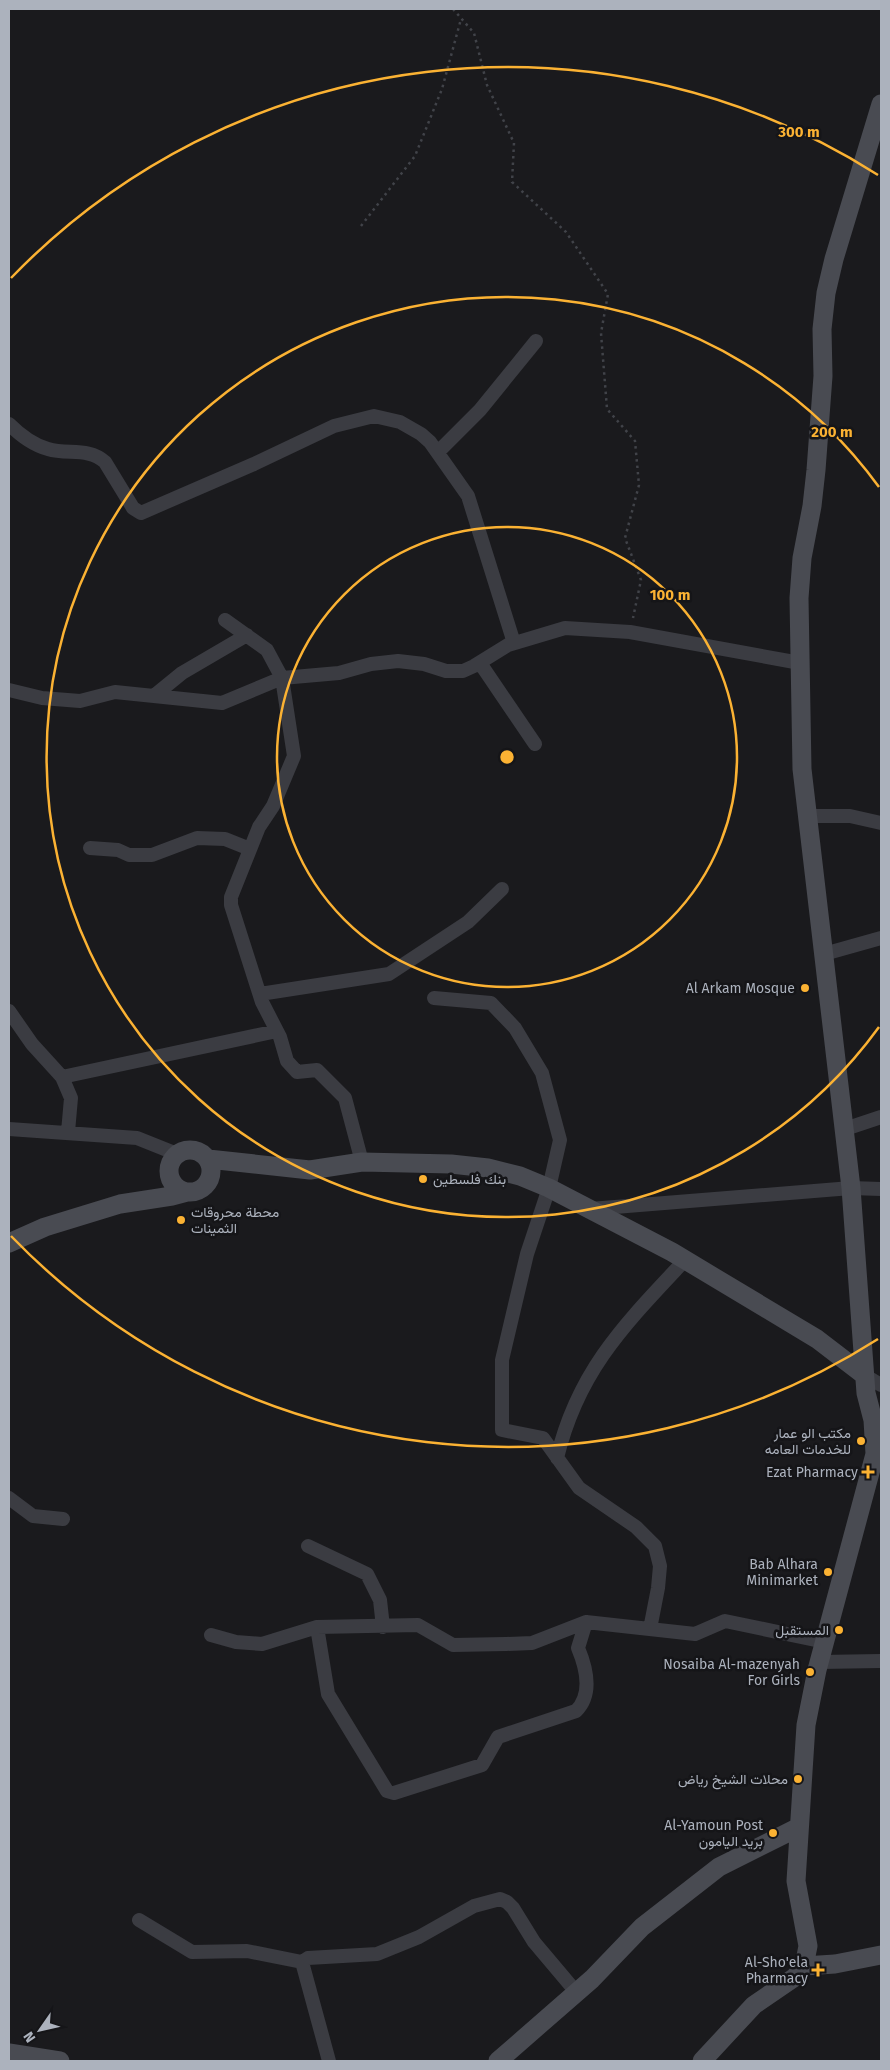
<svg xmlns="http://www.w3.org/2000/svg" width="890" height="2070" font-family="'Fira Sans',Vazirmatn,sans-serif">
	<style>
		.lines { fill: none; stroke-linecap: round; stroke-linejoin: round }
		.path { stroke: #414349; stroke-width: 2.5; stroke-dasharray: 2.5 4; stroke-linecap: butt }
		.street { stroke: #3b3c42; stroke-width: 14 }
		.secondary { stroke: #494b52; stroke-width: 19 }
		.ring { fill: none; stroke: #fbb233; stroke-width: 2.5 }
		.poi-dot { fill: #fbb233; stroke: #151518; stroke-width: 2 }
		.labels { text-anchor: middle; stroke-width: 5; stroke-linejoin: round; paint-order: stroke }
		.poi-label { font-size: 14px; fill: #acb2bd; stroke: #151518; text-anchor: end }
		.centre { fill: #fbb233; stroke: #151518; stroke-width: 2.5 }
		.ring-label { font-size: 15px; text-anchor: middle; font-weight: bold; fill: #fbb233; stroke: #151518; stroke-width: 5; stroke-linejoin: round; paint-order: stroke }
	</style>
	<rect width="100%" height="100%" fill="#1a1a1d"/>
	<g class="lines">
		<!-- path -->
		<path class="path" d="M 453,9 L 474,33 L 487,85 L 514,143 L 512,182 L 566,232 L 608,294 L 601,333 L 607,409 L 635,441 L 639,485 L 625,538 L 641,580 L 633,618
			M 361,226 L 415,156 L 442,89 L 461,19"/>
		<!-- street -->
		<path class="street" d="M 9,424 C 20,435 33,445 48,449 C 68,455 88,447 105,462 L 133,508 L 141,513 L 254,464 L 334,426 L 374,416 L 400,422 L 421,434 L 430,442 L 468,496 L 514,643
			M 438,452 L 480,410 L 536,341
			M 225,620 L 267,650 L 282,678 L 339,673 L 371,664 L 398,661 L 424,664 L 446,671 L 463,671 L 474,666 L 508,645 L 565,628 L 630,632 L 800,663
			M 480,663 L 535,744
			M 9,690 L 42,698 L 80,701 L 115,692 L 222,703 L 282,678 L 294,756 L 273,806 L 259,827 L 231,897 L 231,905 L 262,1002 L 280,1037 L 287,1061 L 297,1072 L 317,1070 L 345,1098 L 362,1162
			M 155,695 L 182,673 L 247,635
			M 808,816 L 850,816 L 881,823
			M 90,848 L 118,850 L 129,855 L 152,855 L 197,838 L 225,839 L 250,849
			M 824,954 L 881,938
			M 260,994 L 389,974 L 468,922 L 502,889
			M 434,998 L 491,1003 L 515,1028 L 542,1073 L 560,1140 L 549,1188 L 527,1254 L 502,1360 L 502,1430 L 543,1438 L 579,1488 L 636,1527 L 655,1546 L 660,1566 L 658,1588 L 650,1629
			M 9,1011 L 32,1044 L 62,1077 L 71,1098 L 68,1132
			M 62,1077 L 277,1031
			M 9,1129 L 137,1138 L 177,1154
			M 845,1129 L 881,1117
			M 590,1209 L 851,1188 L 881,1189
			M 864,1375 L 881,1385
			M 557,1458 C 578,1370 626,1323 685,1260
			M 9,1498 L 33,1516 L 63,1519
			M 308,1546 L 367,1574 L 380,1600 L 383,1627
			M 586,1622 L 578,1648 C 586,1667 593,1694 576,1711 L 498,1737 L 482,1765 L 394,1793 L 387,1791 L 328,1694 L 317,1627 L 418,1625 L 453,1645 L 506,1644 L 532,1643 L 586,1622 L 695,1634 L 725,1621 L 825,1642
			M 211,1635 L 236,1642 L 262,1644 L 317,1627
			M 820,1662 L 881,1661
			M 139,1920 L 192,1952 L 247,1951 L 302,1962
			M 329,2061 L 302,1962 L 308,1958 L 377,1954 L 419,1937 L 474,1906 L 500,1899 L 507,1902 L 513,1908 L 534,1942 L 577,1993"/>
		<!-- secondary -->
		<path class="secondary" d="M169 1171a21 21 0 1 1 42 0a21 21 0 1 1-42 0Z
			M 208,1159 L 310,1170 L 362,1162 L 451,1164 L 488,1168 L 520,1176 L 549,1188 L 672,1252 L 817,1339 L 864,1375
			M 9,1243 L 45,1227 L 120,1204 L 172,1196 L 187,1192
			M 804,1966 L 835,1964 L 881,1955
			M 9,2053 L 60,2061
			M 498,2061 L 592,1979 L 642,1927 L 719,1867 L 799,1827
			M 702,2061 L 754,2005 L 795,1977 L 804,1966 L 808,1946 L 796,1881 L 806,1725 L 817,1670 L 875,1454 L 873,1420 L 866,1393 L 851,1188 L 802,769 L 799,598 L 802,558 L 812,506 L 816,470 L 823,376 L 822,329 L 826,293 L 834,259 L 881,104"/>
	</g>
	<!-- distance rings -->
	<g class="ring">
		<circle cx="507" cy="757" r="230"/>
		<path d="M879 1027A460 460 0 1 1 879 487"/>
		<path d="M878 1339A690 690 0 0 1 11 1236M11 278A690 690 0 0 1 878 175"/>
	</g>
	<!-- markers -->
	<g class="poi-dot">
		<circle cx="805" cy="988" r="5"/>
		<circle cx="423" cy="1179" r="5"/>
		<circle cx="181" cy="1220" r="5"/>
		<circle cx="861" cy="1441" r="5"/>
		<path d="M865.5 1464.5h5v5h5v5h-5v5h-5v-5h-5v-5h5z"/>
		<circle cx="828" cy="1572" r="5"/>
		<circle cx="839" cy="1630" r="5"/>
		<circle cx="810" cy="1672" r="5"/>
		<circle cx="798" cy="1779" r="5"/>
		<circle cx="773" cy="1833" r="5"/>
		<path d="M815.5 1962.5h5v5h5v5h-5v5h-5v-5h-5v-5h5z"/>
	</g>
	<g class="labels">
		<!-- poi labels -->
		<g class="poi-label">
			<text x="795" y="993">Al Arkam Mosque</text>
			<text x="433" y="1184" text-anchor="start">بنك فلسطين</text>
			<text x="191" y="1217" text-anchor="start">محطة محروقات<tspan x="191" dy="16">الثمينات</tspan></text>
			<text x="851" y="1438">مكتب الو عمار<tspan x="851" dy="16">للخدمات العامه</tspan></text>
			<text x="858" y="1477">Ezat Pharmacy</text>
			<text x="818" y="1569">Bab Alhara<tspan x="818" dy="16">Minimarket</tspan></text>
			<text x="829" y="1635">المستقبل</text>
			<text x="800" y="1669">Nosaiba Al-mazenyah<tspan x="800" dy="16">For Girls</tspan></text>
			<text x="788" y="1784">محلات الشيخ رياض</text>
			<text x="763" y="1830">Al-Yamoun Post<tspan x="763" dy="16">بريد اليامون</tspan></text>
			<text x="808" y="1967">Al-Sho'ela<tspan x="808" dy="16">Pharmacy</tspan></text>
		</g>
	</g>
	<circle cx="507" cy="757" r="8" class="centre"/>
	<g class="ring-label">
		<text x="799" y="137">300 m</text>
		<text x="832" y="437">200 m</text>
		<text x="670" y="600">100 m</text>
	</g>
	<!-- border -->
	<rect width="890" height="2070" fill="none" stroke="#acb2bd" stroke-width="20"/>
	<!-- north arrow -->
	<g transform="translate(40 2030) rotate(236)" stroke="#151518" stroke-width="4" paint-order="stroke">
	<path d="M0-4L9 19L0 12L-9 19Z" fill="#acb2bd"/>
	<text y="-8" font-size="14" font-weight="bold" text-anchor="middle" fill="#acb2bd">N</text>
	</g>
</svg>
